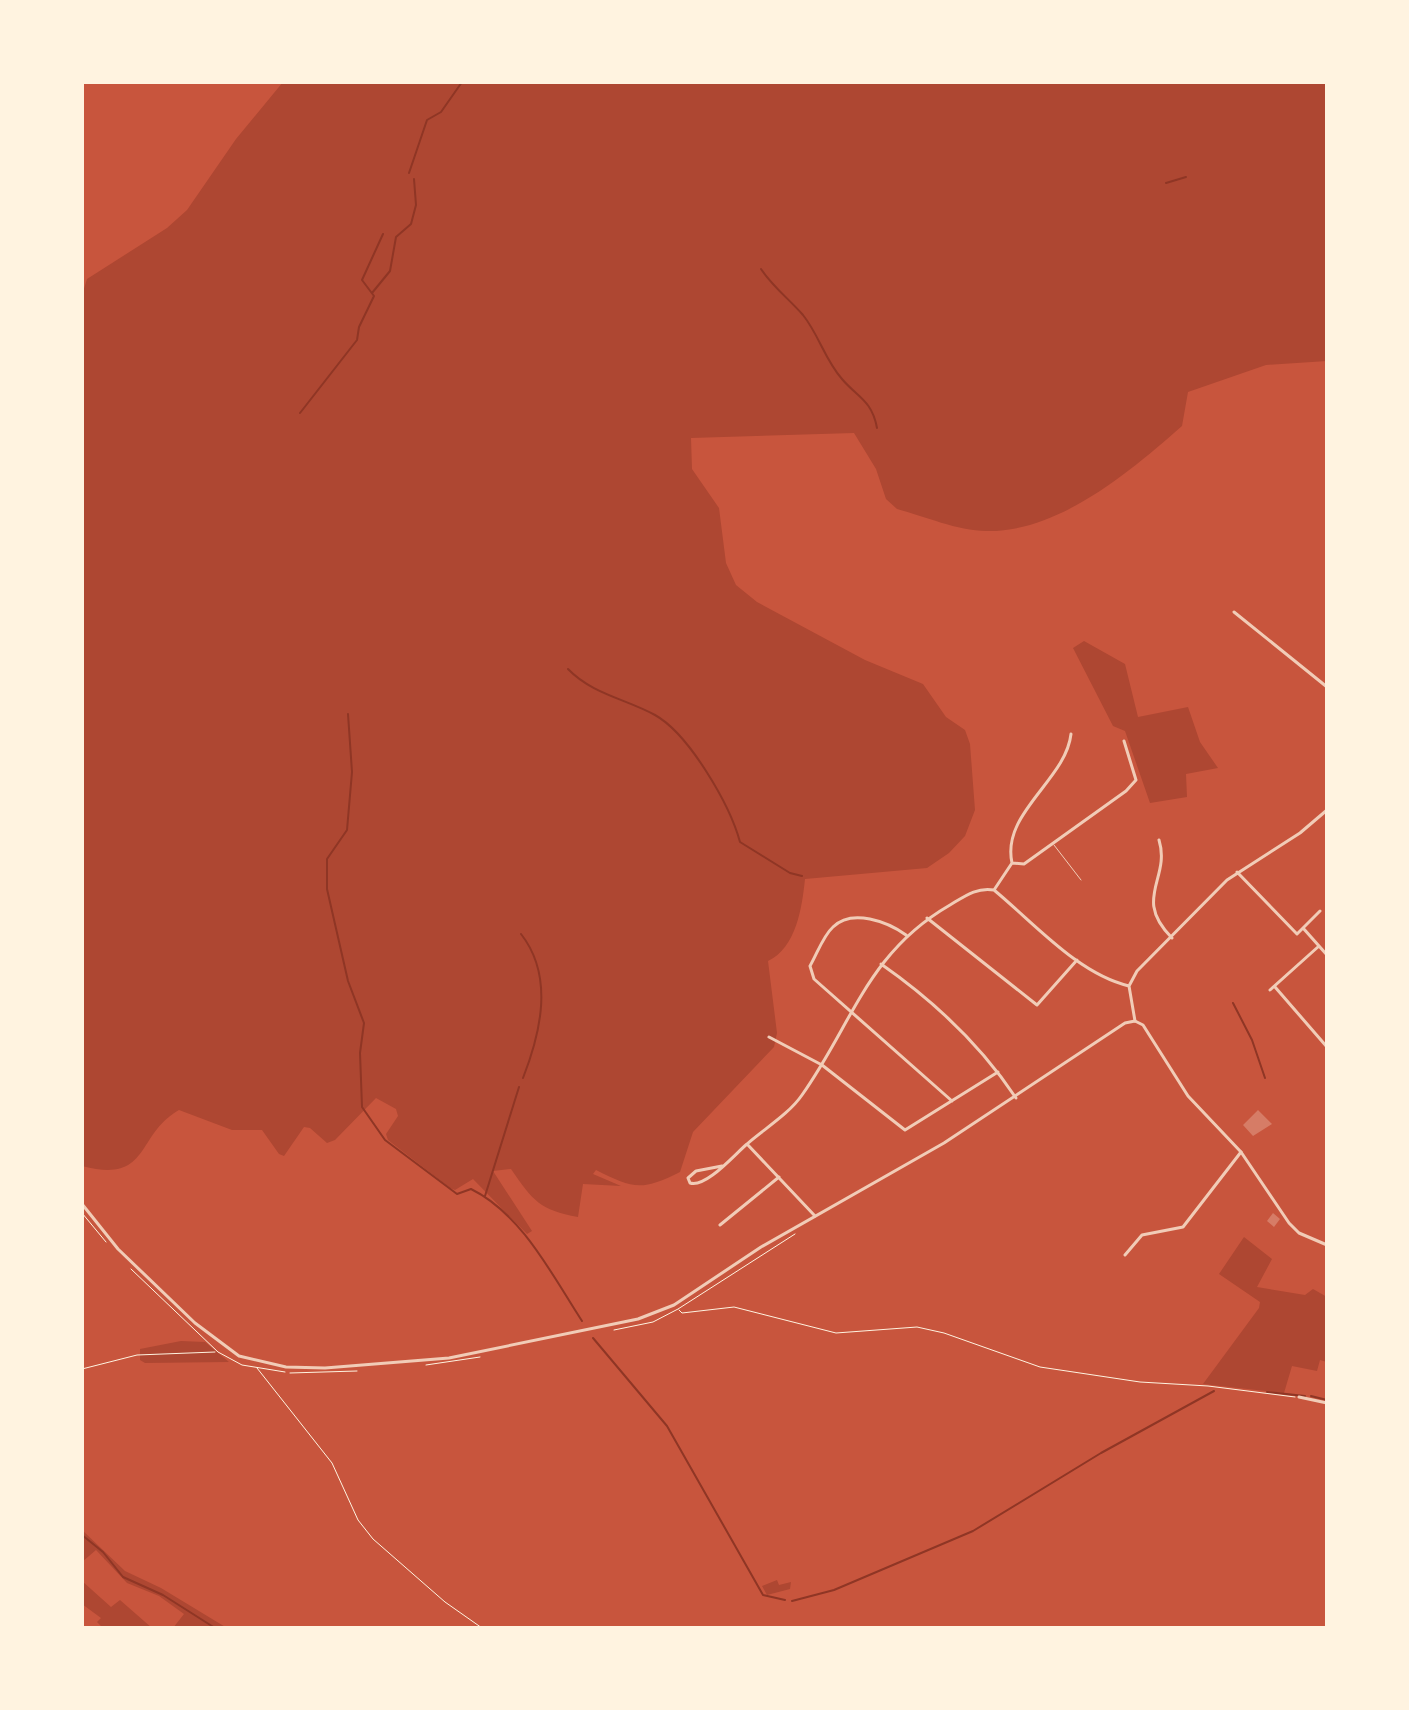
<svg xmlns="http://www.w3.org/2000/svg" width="1409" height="1710" font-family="'Asap Condensed',sans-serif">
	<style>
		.green { fill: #ae4732 }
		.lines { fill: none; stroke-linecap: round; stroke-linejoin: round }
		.stream { stroke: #8f3625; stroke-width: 2 }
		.building { fill: #d67c66 }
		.path { stroke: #fff3e0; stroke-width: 1 }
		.service { stroke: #f1ccb7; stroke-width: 1 }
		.minor { stroke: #f1ccb7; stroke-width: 3 }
		.tertiary { stroke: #f1ccb7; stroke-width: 3 }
	</style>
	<rect width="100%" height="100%" fill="#c8553d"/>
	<!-- green -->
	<path class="green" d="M 283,82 L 1327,82 L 1327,361 L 1266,365 L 1188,392 L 1182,426 C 1131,471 1058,533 986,531 C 958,531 924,516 897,509 L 886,499 L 876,469 L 854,433 L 691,438 L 692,469 L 719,508 L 726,563 L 736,585 L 757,602 L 865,660 L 923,684 L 946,717 L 965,730 L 970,744 L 975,810 L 965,836 L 949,853 L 927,868 L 805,879 C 802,908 796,948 768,961 L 777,1033 L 774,1047 L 693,1132 L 680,1172 C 641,1192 632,1188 596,1170 L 593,1174 L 621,1186 L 583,1184 L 578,1217 C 540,1210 533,1201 511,1169 L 493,1171 L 532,1231 L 527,1234 L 473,1179 L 455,1190 L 450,1188 L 388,1140 L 386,1134 L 398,1116 L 396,1109 L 376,1098 L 335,1140 L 327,1143 L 310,1128 L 304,1127 L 284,1156 L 279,1154 L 262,1130 L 232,1130 L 179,1110 C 135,1135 151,1184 82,1166 L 82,295 L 87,279 L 167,228 L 187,210 L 236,139 Z
		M 1084,641 L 1125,664 L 1138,717 L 1188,707 L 1200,742 L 1218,768 L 1186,774 L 1187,797 L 1150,803 L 1125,731 L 1113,726 L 1073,648 Z
		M 1244,1237 L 1272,1259 L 1257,1287 L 1305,1295 L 1313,1289 L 1327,1297 L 1327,1362 L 1320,1360 L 1317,1371 L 1292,1366 L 1284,1393 L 1203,1384 L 1259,1308 L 1260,1302 L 1219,1274 Z
		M 181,1341 L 205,1342 L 229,1362 L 145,1363 L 140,1360 L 140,1349 Z
		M 82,1530 L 125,1571 L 161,1588 L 227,1628 L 173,1628 L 184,1614 L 159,1596 L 127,1583 L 96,1550 L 82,1562 Z
		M 777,1580 L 779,1585 L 791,1582 L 790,1589 L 767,1595 L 762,1586 Z
		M 82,1581 L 111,1607 L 120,1600 L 152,1628 L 103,1628 L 97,1622 L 101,1618 L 82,1604 Z"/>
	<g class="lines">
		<!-- stream -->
		<path class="stream" d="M 409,173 L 427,120 L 441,112 L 462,82
			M 1166,183 L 1186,177
			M 761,269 C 773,287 789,299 803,315 C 819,335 825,360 842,379 C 857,397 872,400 877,428
			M 372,293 L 390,271 L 396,237 L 411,224 L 416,205 L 414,179
			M 300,413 L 357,340 L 359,327 L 374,296 L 362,280 L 383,234
			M 568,669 C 592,694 626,699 655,715 C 689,734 730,805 740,842 L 790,873 L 802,876
			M 348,714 L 352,772 L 347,830 L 327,859 L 327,889 L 348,981 L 364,1023 L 360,1053 L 362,1107 L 385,1140 L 457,1194 L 471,1189 C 522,1214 552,1275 582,1321
			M 521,934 C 554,976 541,1032 523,1078
			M 1233,1003 L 1252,1040 L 1265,1078
			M 485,1196 L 519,1087
			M 593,1338 L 667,1426 L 763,1595 L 785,1600
			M 1267,1392 L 1305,1396
			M 1311,1396 L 1327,1400
			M 82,1535 L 103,1552 L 123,1577 L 163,1595 L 215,1628
			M 792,1601 L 834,1590 L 973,1531 L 1101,1453 L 1214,1391"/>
	</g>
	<!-- building -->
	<path class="building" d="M 1258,1110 L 1272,1124 L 1253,1136 L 1243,1125 Z
		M 1273,1213 L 1280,1219 L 1274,1227 L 1267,1221 Z"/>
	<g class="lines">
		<!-- path -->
		<path class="path" d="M 82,1213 L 106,1242
			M 131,1269 L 218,1352 L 242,1365 L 285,1372
			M 679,1310 L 682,1313 L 734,1307 L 836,1333 L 917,1327 L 944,1333 L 1040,1367 L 1140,1382 L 1208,1386 L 1295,1397
			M 614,1330 L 653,1322 L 678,1309 L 795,1234
			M 426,1365 L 480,1357
			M 257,1368 L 332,1463 L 358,1520 L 373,1539 L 445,1602 L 482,1628
			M 82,1369 L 137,1355 L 215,1352
			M 290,1373 L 357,1371"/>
		<!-- service -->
		<path class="service" d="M 1054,845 L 1081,880"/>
		<!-- minor -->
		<path class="minor" d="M 1327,563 L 1327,679
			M 1234,612 L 1327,687
			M 1159,840 C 1171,879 1132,898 1172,938
			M 1012,863 L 1024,864 L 1126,791 L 1136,780 L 1124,741
			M 1237,872 L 1297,934 L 1303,928 L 1327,955
			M 994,890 L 1012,863 C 1001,813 1066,780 1071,734
			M 927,918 L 1037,1005 L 1077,960
			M 1303,928 L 1320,911
			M 906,935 C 888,922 852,908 833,927 C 823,936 817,954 810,966 L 814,979 L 952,1101
			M 881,964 C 934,1001 980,1044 1016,1098
			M 1275,987 L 1327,1047
			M 1270,990 L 1319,946
			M 1135,1021 L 1129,986 L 1137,971 L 1227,880 L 1300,833 L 1327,810
			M 769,1037 L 822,1065 L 905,1130 L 998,1072
			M 722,1166 L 696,1171 L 688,1178 L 690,1183 C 706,1188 734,1155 747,1144
			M 815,1216 L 747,1144 C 764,1129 789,1114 802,1095 C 853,1023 867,953 950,905 C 965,896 977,887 994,890 C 1034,923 1078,974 1129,986
			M 720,1225 L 779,1177
			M 1125,1255 L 1142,1235 L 1183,1227 L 1241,1152
			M 1299,1397 L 1327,1403"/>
		<!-- tertiary -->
		<path class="tertiary" d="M 82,1204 L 118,1249 L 195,1323 L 239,1356 L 286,1367 L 325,1368 L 449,1358 L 638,1319 L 674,1305 L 761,1247 L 944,1143 L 1125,1023 L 1135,1021 L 1143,1025 L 1188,1096 L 1241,1152 L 1289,1223 L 1299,1233 L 1327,1245"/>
	</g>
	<!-- border -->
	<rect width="1409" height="1710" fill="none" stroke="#fff3e0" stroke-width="168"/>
</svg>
